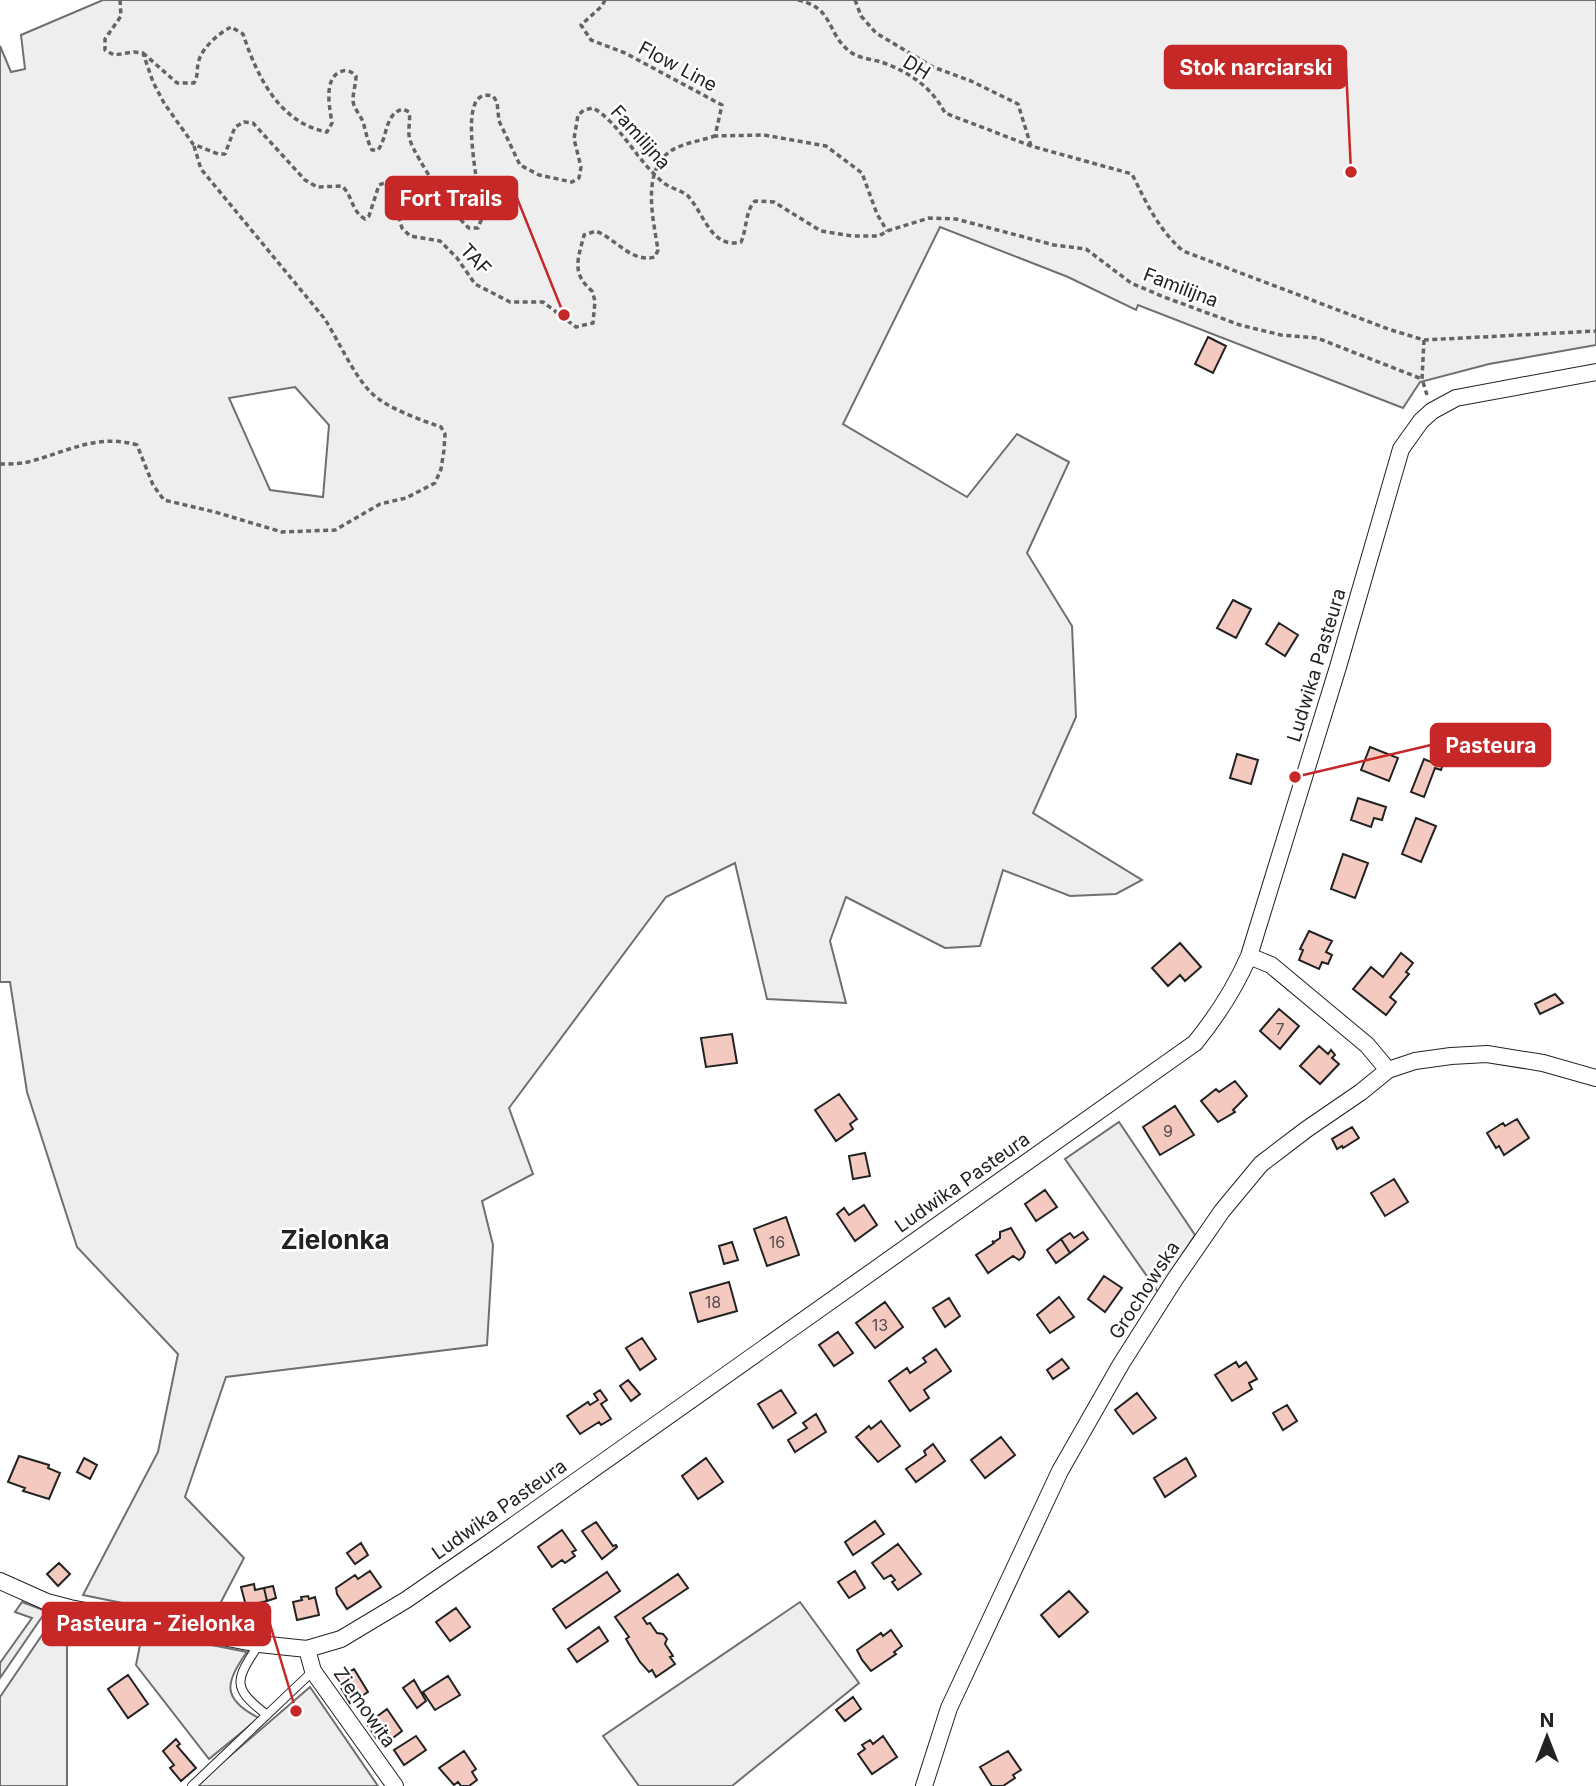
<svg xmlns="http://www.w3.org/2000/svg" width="1596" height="1786" font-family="Inter,sans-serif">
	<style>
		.green { fill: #eee; stroke: #6f6f6f; stroke-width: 2; fill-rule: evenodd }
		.building { fill: #f3c9c0; stroke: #222; stroke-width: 2 }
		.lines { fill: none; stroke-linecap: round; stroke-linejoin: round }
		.lane-casing { stroke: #222; stroke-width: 10 }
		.street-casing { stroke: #222; stroke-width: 18 }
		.path { stroke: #646464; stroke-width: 3.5; stroke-dasharray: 5 3.5; stroke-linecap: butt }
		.lane { stroke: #fff; stroke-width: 8 }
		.street { stroke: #fff; stroke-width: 16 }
		.labels { text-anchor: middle; stroke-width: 5; stroke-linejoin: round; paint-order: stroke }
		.number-label { font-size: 16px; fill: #564c4a }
		.street-label { font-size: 19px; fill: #222; stroke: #fff }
		.district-label { font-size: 26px; font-weight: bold; fill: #222; stroke: #fff }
		.leader { fill: none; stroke: #c62828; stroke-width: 2.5 }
		.callout-dot { fill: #c62828; stroke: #fff; stroke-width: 2.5 }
		.callout { fill: #c62828; stroke: #c62828; stroke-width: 2.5 }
		.callout-label { font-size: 21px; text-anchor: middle; font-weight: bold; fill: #fff }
	</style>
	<rect width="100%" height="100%" fill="#fff"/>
	<!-- green -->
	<path class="green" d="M 103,0 L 1596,0 L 1596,345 L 1489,364 L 1420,382 L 1403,408 L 1138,305 L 1136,310 L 1068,277 L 940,227 L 843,424 L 967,497 L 1017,434 L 1069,462 L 1027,553 L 1072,626 L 1076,717 L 1033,813 L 1142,880 L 1116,894 L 1070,896 L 1003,870 L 980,946 L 945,948 L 846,897 L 830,941 L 846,1003 L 767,999 L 735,863 L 666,897 L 509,1108 L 533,1174 L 482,1201 L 493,1245 L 487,1345 L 226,1377 L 185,1497 L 244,1558 L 211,1621 L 83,1595 L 158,1452 L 178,1354 L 77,1247 L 27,1092 L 10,982 L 0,982 L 0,46 L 11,72 L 25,69 L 21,35 ZM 295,387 L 329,425 L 323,497 L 270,490 L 229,398 Z
		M 1119,1122 L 1195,1235 L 1158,1292 L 1065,1159 Z
		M 22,1602 L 46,1611 L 0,1678 L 0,1663 L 32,1618 L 15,1612 Z
		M 800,1602 L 859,1683 L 732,1786 L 639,1786 L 603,1736 Z
		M 57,1613 L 69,1616 L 67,1626 L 67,1786 L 0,1786 L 0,1697 Z
		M 84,1620 L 247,1652 C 225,1682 221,1699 259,1718 L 209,1759 L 136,1665 L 141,1640 L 80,1628 Z
		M 310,1687 L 378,1786 L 195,1786 Z"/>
	<!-- building -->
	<path class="building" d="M 1208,337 L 1226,346 L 1213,373 L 1195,364 Z
		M 1233,600 L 1251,609 L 1236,638 L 1217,628 Z
		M 1279,623 L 1298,635 L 1285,656 L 1266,644 Z
		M 1370,747 L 1398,758 L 1389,781 L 1361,770 Z
		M 1237,754 L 1258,760 L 1251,784 L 1230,778 Z
		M 1434,754 L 1445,758 L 1441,770 L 1435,768 L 1424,797 L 1411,792 L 1424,759 L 1431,762 Z
		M 1358,798 L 1386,807 L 1382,820 L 1374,818 L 1371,827 L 1351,820 Z
		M 1416,818 L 1436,826 L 1421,862 L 1402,854 Z
		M 1343,854 L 1368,863 L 1355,898 L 1331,889 Z
		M 1309,931 L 1332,941 L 1326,952 L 1332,955 L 1328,964 L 1322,962 L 1319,969 L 1299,960 L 1303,950 L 1300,949 Z
		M 1180,943 L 1201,967 L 1185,981 L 1180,975 L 1168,986 L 1152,968 Z
		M 1401,953 L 1413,963 L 1406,972 L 1409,974 L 1390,997 L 1396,1002 L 1386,1015 L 1353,989 L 1371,967 L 1383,977 Z
		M 1555,994 L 1563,1003 L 1540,1014 L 1535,1004 Z
		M 1279,1009 L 1299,1026 L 1280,1049 L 1260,1031 Z
		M 732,1034 L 737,1063 L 706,1067 L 701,1038 Z
		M 1319,1046 L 1328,1054 L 1331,1050 L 1335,1055 L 1332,1058 L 1339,1064 L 1320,1084 L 1300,1066 Z
		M 1235,1081 L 1247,1096 L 1233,1110 L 1235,1112 L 1218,1122 L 1201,1101 L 1216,1089 L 1219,1092 Z
		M 839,1094 L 857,1119 L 850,1124 L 853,1129 L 836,1141 L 815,1110 Z
		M 1175,1106 L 1194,1135 L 1160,1155 L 1143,1127 Z
		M 1517,1119 L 1529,1138 L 1504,1155 L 1499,1146 L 1496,1148 L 1487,1133 L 1503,1123 L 1505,1126 Z
		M 1352,1127 L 1359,1138 L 1343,1148 L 1342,1146 L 1337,1149 L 1332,1139 Z
		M 865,1153 L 870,1176 L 853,1179 L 849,1156 Z
		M 1394,1179 L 1408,1202 L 1385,1216 L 1371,1193 Z
		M 1045,1190 L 1057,1207 L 1036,1221 L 1025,1204 Z
		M 864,1205 L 877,1225 L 855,1241 L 837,1214 L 844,1208 L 849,1215 Z
		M 786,1217 L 799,1255 L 767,1266 L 754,1229 Z
		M 1011,1228 L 1025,1252 L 1023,1257 L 1019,1260 L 1013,1256 L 988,1273 L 976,1255 L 994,1243 L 992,1241 L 994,1242 L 1000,1238 L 1000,1232 Z
		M 1083,1232 L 1088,1239 L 1070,1253 L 1061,1239 L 1070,1233 L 1074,1238 Z
		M 1061,1239 L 1070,1253 L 1056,1263 L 1047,1250 Z
		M 732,1242 L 738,1260 L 724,1264 L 719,1246 Z
		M 1104,1276 L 1122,1288 L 1105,1312 L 1088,1299 Z
		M 729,1282 L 737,1311 L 698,1322 L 690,1293 Z
		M 1059,1297 L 1074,1317 L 1050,1333 L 1037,1315 Z
		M 949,1298 L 960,1316 L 945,1327 L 933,1308 Z
		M 885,1302 L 903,1327 L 875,1348 L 856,1323 Z
		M 838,1332 L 853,1353 L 834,1366 L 819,1345 Z
		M 642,1338 L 656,1359 L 640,1370 L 626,1348 Z
		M 936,1349 L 951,1371 L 924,1390 L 929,1398 L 910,1411 L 889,1381 L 907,1368 L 910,1373 L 926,1362 L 923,1358 Z
		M 1062,1359 L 1069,1368 L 1053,1379 L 1047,1370 Z
		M 1236,1362 L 1239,1367 L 1246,1362 L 1257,1379 L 1249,1383 L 1252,1389 L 1232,1401 L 1215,1375 Z
		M 628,1380 L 640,1394 L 631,1401 L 620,1386 Z
		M 600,1390 L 607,1400 L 601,1404 L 611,1419 L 601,1425 L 599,1422 L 580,1434 L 567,1416 L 588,1402 L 590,1405 L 598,1400 L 594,1394 Z
		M 781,1390 L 796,1413 L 773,1428 L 758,1404 Z
		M 1137,1393 L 1156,1418 L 1133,1434 L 1115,1410 Z
		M 1287,1405 L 1297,1421 L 1283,1430 L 1273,1413 Z
		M 816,1414 L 826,1432 L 795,1452 L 788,1440 L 807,1428 L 803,1423 Z
		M 881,1421 L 900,1446 L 878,1462 L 856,1437 L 869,1426 L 871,1429 Z
		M 1001,1437 L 1015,1455 L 985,1478 L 971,1460 Z
		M 933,1444 L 945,1461 L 916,1482 L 906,1469 L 926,1455 L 924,1451 Z
		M 19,1456 L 49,1465 L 48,1468 L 60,1473 L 49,1499 L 23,1491 L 25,1488 L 8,1482 Z
		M 84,1458 L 97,1465 L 90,1479 L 77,1472 Z
		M 706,1458 L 723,1482 L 698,1499 L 682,1476 Z
		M 1186,1458 L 1196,1476 L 1165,1497 L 1154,1478 Z
		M 875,1521 L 884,1534 L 853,1555 L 845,1542 Z
		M 596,1522 L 613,1546 L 616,1545 L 617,1547 L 602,1559 L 582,1531 Z
		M 562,1530 L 576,1550 L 572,1552 L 575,1556 L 565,1563 L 562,1560 L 552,1567 L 538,1547 Z
		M 361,1543 L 368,1555 L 355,1564 L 347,1553 Z
		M 898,1544 L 921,1574 L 898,1590 L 892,1582 L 895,1580 L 891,1575 L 884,1579 L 872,1563 Z
		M 59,1563 L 70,1574 L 58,1586 L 47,1574 Z
		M 370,1571 L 381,1587 L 347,1609 L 337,1594 L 336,1588 L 355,1575 L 358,1579 Z
		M 855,1571 L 865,1588 L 849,1598 L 838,1582 Z
		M 607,1572 L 620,1591 L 566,1628 L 553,1609 Z
		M 678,1574 L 688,1588 L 643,1618 L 647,1624 L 650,1623 L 657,1633 L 663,1634 L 667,1639 L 665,1644 L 673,1656 L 670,1657 L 675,1664 L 656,1677 L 652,1670 L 649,1672 L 640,1662 L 626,1639 L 629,1637 L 615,1617 Z
		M 254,1584 L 255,1590 L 264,1588 L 267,1601 L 246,1606 L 241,1587 Z
		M 273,1586 L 276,1598 L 267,1601 L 264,1588 Z
		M 1069,1591 L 1088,1612 L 1059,1637 L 1041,1615 Z
		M 308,1596 L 309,1599 L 315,1597 L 319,1615 L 297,1620 L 293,1602 L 302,1600 L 301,1597 Z
		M 456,1608 L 470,1627 L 450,1641 L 436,1622 Z
		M 599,1627 L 608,1641 L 577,1662 L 568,1649 Z
		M 891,1630 L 902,1646 L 894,1652 L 896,1654 L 871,1671 L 862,1660 L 857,1650 L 881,1633 L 883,1636 Z
		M 354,1669 L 368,1692 L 350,1703 L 336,1679 Z
		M 128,1675 L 148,1704 L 128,1718 L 108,1689 Z
		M 448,1676 L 460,1695 L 435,1710 L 423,1692 Z
		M 414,1680 L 426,1701 L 417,1708 L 403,1688 Z
		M 853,1697 L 861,1709 L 845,1721 L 836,1710 Z
		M 387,1709 L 402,1731 L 386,1743 L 380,1735 L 376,1738 L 367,1724 Z
		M 416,1736 L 426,1750 L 404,1765 L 394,1750 Z
		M 883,1736 L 897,1757 L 872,1774 L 858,1754 L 865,1749 L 862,1745 L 870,1740 L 873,1744 Z
		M 176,1739 L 180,1744 L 177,1746 L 196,1768 L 181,1781 L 170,1768 L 174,1765 L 163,1751 Z
		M 464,1751 L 476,1769 L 472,1772 L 477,1780 L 469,1786 L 461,1786 L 458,1782 L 454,1785 L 439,1768 Z
		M 1008,1751 L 1021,1770 L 1013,1775 L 1015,1778 L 1003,1786 L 992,1786 L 980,1767 Z"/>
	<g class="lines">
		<!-- lane casing -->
		<g class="lane-casing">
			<path id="lane" d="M 259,1644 C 235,1681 231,1687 267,1715
				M 192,1786 L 313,1671"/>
		</g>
		<!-- street casing -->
		<g class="street-casing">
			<path id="street" d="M 1249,956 L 1271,965 L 1367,1045 L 1388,1070
				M 0,1581 L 47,1602 L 70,1608 L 259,1644 L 307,1649 L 341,1639 L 406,1600 L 486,1545 L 1195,1043 C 1217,1016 1235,988 1249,956 L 1338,667 L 1401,449 L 1421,421 L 1432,411 L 1456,398 L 1596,372
				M 307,1649 L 313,1671 L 395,1786
				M 924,1786 L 949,1708 L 1060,1471 L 1121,1364 L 1175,1279 L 1222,1211 L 1261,1164 L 1307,1129 L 1361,1092 L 1388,1070 L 1415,1061 L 1451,1056 L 1487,1054 L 1543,1063 L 1596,1078"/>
		</g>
		<!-- path -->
		<path class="path" d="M 120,0 L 121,16 L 105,39 L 105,50 L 114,55 L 134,52 L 143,53 L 153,82 L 164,103 L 193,144 L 218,154 L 225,154 L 235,127 L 244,122 L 253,123 L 305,180 L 317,187 L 342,186 C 353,196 351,211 365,219 L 369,216 L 379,185 L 384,183 L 389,187 L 402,228 L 410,236 L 440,241 L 457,258 L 475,284 L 510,302 L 543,302 L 576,327 L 593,323 L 595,301 L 592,291 C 571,273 578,259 584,235 L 596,231 C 616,239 631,263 655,257 L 658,250 C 653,217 639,164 678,147 C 690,142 703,140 715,136
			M 605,0 L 602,6 L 581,25 L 591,40 L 625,53 L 722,105 L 715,136 L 764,135 L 826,146 L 862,173 L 877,214 L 887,231
			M 798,0 C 834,8 826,32 849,51 C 859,59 873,59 884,63 C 911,73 932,88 945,113 L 1031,146 L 1132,174 C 1147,204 1158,229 1183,251 L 1388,329 L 1424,340 L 1596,331
			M 855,0 L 861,16 L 876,33 L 933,67 L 971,81 L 1018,104 L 1031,146
			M 143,53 L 177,83 L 194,83 C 199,74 196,69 199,60 C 203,47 219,33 231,27 L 243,34 C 257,76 279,123 327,132 L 332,123 C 330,110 323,79 340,72 C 346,69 351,71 356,76 C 356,84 353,92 353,100 C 353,108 360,114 363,122 C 366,131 367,141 372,150 L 378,150 C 388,137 384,114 403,109 L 409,112 C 411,121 407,131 410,140 C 415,157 455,217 469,228 L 478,228 L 482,218 C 480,193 462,116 478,99 C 483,94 488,95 493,96 L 497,102 L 499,121 L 520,165 L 539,175 L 572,182 L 579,178 L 581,167 L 574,139 L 578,115 L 584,110 L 593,108 C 620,123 638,163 664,183 C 671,189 682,190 688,196 C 705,215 711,249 741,242 C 747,229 745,211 755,201 L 774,202 L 821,231 L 852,236 L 879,236 L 887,231 L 929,218 L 956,219 L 1054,245 L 1086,249 L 1131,283 L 1164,297 L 1240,325 L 1281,335 L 1317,338 L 1422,379
			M 1424,340 L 1422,379 L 1427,395
			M 0,464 C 9,464 19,464 28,462 C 67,452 97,433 137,445 L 153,485 L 164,500 L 215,512 L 282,532 L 335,530 L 380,504 L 406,498 L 435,483 L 441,469 L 444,450 L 445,434 L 441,427 C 421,420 398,412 380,400 C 357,385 340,342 324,318 L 201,169 L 194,146"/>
		<!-- lane -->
		<use href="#lane" class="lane"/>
		<!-- street -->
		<use href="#street" class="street"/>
	</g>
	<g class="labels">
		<!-- number labels -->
		<g class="number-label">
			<text x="1280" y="1035">7</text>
			<text x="1168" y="1137">9</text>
			<text x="777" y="1248">16</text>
			<text x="713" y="1308">18</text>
			<text x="880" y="1331">13</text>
		</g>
		<!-- street labels -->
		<g class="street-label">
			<text transform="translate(678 66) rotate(28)" y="7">Flow Line</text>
			<text transform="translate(917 67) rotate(32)" y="7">DH</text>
			<text transform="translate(641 137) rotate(48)" y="7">Familijna</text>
			<text transform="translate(476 259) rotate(47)" y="7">TAF</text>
			<text transform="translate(1181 287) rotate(21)" y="7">Familijna</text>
			<text transform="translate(1316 665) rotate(-73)" y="7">Ludwika Pasteura</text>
			<text transform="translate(962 1182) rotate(-35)" y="7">Ludwika Pasteura</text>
			<text transform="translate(1144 1290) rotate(-57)" y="7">Grochowska</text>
			<text transform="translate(499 1509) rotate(-35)" y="7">Ludwika Pasteura</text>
			<text transform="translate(365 1707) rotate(55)" y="7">Ziemowita</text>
		</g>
		<!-- district labels -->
		<g class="district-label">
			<text x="335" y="1249">Zielonka</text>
		</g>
	</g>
	<!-- callouts -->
	<path class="leader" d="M1351 172L1346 67M564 315L517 198M1295 777L1431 745M296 1711L270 1624"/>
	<g class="callout-dot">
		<circle cx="1351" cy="172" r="7"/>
		<circle cx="564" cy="315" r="7"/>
		<circle cx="1295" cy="777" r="7"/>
		<circle cx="296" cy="1711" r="7"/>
	</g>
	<g class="callout">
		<rect x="1165" y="46" width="181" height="42" rx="7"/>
		<rect x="386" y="177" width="131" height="42" rx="7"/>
		<rect x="1431" y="724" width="119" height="42" rx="7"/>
		<rect x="43" y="1603" width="227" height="42" rx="7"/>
	</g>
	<g class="callout-label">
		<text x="1256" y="75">Stok narciarski</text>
		<text x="451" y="206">Fort Trails</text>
		<text x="1491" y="753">Pasteura</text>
		<text x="156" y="1631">Pasteura - Zielonka</text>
	</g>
	<!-- north arrow -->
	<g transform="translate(1547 1737)" stroke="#ffffff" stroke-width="5" paint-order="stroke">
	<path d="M0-5L12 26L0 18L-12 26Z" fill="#222222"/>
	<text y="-10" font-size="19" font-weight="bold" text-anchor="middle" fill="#222222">N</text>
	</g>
</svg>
